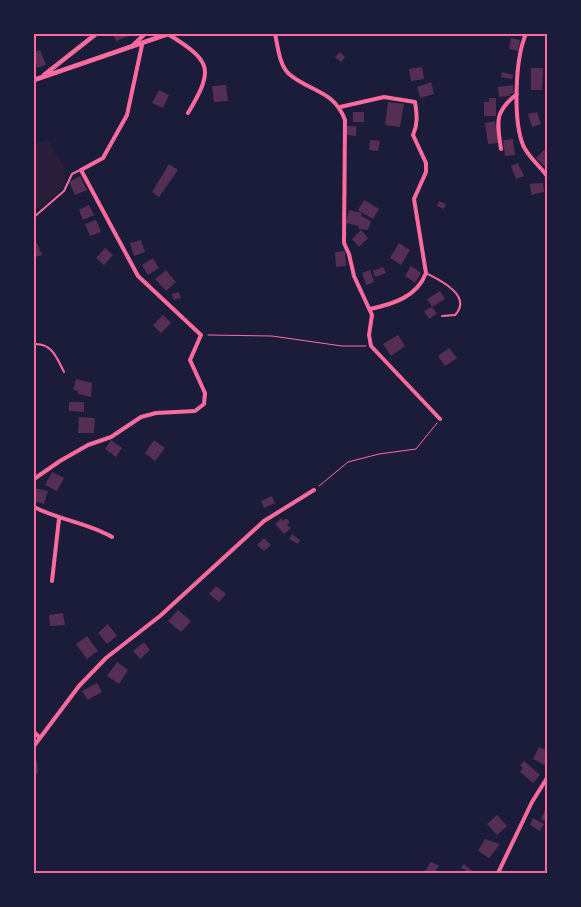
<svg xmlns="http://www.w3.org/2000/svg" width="581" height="907" font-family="'PT Serif',serif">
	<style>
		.green { fill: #2a1e3b }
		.building { fill: #542f53 }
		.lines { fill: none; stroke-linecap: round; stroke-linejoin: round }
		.path { stroke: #ff6b9d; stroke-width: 1 }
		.service { stroke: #ff6b9d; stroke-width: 2 }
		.minor { stroke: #ff6b9d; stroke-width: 4 }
		.tertiary { stroke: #ff6b9d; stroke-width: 4.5 }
		.neatline { fill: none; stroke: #ff6b9d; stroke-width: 2 }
	</style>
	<rect width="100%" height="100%" fill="#1b1b3a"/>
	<!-- green -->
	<path class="green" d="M 48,140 C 73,185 75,180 34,212 L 34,143 Z"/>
	<!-- building -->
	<path class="building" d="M 113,34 L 129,34 L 129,36 L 116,41 Z
		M 511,38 L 520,40 L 518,51 L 509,49 Z
		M 40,50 L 46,65 L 37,68 L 34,52 Z
		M 340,52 L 345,57 L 341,62 L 335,57 Z
		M 422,67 L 424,79 L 411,81 L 409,69 Z
		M 531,68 L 543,68 L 542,90 L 531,90 Z
		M 502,72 L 513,75 L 512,79 L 501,77 Z
		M 431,82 L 434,94 L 420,98 L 417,87 Z
		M 226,85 L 228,101 L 214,102 L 212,86 Z
		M 513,85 L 514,93 L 510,94 L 511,96 L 499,97 L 498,87 Z
		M 159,90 L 169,95 L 163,108 L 152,103 Z
		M 489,98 L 496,98 L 496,116 L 484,116 L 484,102 L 489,102 Z
		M 388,102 L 404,104 L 400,127 L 385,125 Z
		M 353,112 L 364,112 L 364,122 L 353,122 Z
		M 537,112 L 541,124 L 532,127 L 528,114 Z
		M 495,121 L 498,143 L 488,144 L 485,123 Z
		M 347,126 L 356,126 L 356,136 L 347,135 Z
		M 513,139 L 515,155 L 505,156 L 503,140 Z
		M 370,140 L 380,141 L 378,151 L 369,150 Z
		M 544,150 L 547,154 L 547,164 L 545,167 L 536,158 Z
		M 518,163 L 524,176 L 516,179 L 511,166 Z
		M 169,164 L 178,170 L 159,197 L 152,192 Z
		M 80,176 L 87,190 L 75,195 L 69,182 Z
		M 543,183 L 544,192 L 531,195 L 530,184 Z
		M 364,200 L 379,209 L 373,219 L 358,210 Z
		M 439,201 L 446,204 L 444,209 L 437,206 Z
		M 89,205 L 94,215 L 83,220 L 79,210 Z
		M 349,210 L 362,213 L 361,216 L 371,221 L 368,230 L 358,229 L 359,226 L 346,223 Z
		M 96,220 L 101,232 L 90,236 L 85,224 Z
		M 361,230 L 368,238 L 359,247 L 352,239 Z
		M 141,240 L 145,252 L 134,256 L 130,243 Z
		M 37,243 L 42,255 L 35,257 L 34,245 Z
		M 399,243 L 410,250 L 401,265 L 390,258 Z
		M 105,248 L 113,255 L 104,265 L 96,258 Z
		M 345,251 L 346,266 L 336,267 L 335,252 Z
		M 153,258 L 159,268 L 148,275 L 142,265 Z
		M 411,266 L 421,273 L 415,283 L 405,276 Z
		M 383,267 L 386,273 L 375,277 L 373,271 Z
		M 166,270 L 176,282 L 166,291 L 155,279 Z
		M 370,270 L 374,282 L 366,285 L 362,273 Z
		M 440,291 L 445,299 L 432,307 L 427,299 Z
		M 179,292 L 181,298 L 174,300 L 172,294 Z
		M 432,307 L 437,314 L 429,319 L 424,311 Z
		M 163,315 L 171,323 L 161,333 L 153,325 Z
		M 398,335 L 405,346 L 391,356 L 383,344 Z
		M 449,348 L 457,358 L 445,366 L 438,356 Z
		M 76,379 L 92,383 L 91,397 L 78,394 L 78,391 L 73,390 Z
		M 69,402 L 84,402 L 84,412 L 69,411 Z
		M 79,417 L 95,418 L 94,433 L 78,433 Z
		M 111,440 L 122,448 L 116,457 L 105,449 Z
		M 154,440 L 165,448 L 155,461 L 145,453 Z
		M 52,472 L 64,478 L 57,491 L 45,485 Z
		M 35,488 L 48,491 L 44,504 L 34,501 Z
		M 272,496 L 275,503 L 264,508 L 261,501 Z
		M 281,518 L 283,521 L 286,518 L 290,522 L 287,525 L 291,528 L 284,534 L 275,524 Z
		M 292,534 L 300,540 L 298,544 L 289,539 Z
		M 264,538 L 271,545 L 264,551 L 257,545 Z
		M 216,586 L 226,594 L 219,602 L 209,594 Z
		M 178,610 L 191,621 L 181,632 L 168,621 Z
		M 63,613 L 65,625 L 50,626 L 49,615 Z
		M 108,624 L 117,636 L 107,644 L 98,633 Z
		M 87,636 L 98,651 L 87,659 L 76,644 Z
		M 144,642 L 150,650 L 140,659 L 133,651 Z
		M 117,662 L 128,670 L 119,684 L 107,676 Z
		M 97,683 L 102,692 L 88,700 L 82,691 Z
		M 539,747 L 547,751 L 547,766 L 533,759 Z
		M 34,761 L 37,761 L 38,773 L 34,774 Z
		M 524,761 L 540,775 L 533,783 L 520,772 L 523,768 L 520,765 Z
		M 547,806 L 547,822 L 541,819 Z
		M 497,815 L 507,826 L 497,835 L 487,824 Z
		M 533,818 L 544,824 L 540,831 L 530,825 Z
		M 485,839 L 500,844 L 489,858 L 478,851 Z
		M 431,862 L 439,866 L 434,873 L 425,871 Z
		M 464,864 L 472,871 L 470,873 L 461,868 Z"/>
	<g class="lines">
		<!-- path -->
		<path class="path" d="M 208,335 L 272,336 L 342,346 L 366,346
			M 319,486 L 348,462 L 379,454 L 416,449 L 437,423"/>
		<!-- service -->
		<path class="service" d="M 34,217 L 64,191 L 72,174 L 80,170
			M 426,273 C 440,280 473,296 455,315 L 442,316
			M 34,344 C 52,343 57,358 64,372"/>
		<!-- minor -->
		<path class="minor" d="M 168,34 C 211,61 215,68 188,113
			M 275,34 C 278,46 279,65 289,74 C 310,92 334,90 345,120 L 344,243 L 349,254 L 354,276 L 372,315 L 369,335 L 371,346 L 440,419
			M 526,34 C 515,58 513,120 523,145 C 528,157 540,166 547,176
			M 132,46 L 145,34
			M 340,107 L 384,97 L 415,102 C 417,115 418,124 413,135 L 426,163 L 426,172 L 414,199 L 426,273 C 417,297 393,304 370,309
			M 501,149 C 497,122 494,112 517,94
			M 34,479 L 60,461 L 88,445 L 111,437 L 141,417 L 156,413 L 195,411 L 204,404 L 205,393 L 190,360 L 201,335 L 138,276 L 81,170 L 103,158 L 127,115 L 142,45
			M 34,507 C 59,520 88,523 112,537
			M 52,581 L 59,519
			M 34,732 L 40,738
			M 34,746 L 79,686 L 106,658 L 160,616 L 264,521 L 314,490
			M 498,873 L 532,802 L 547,778"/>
		<!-- tertiary -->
		<path class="tertiary" d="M 44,75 L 96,34
			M 34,80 L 168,34"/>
	</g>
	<!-- border -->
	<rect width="581" height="907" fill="none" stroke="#1b1b3a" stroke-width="70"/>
	<rect x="35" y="35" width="511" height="837" class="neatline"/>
</svg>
